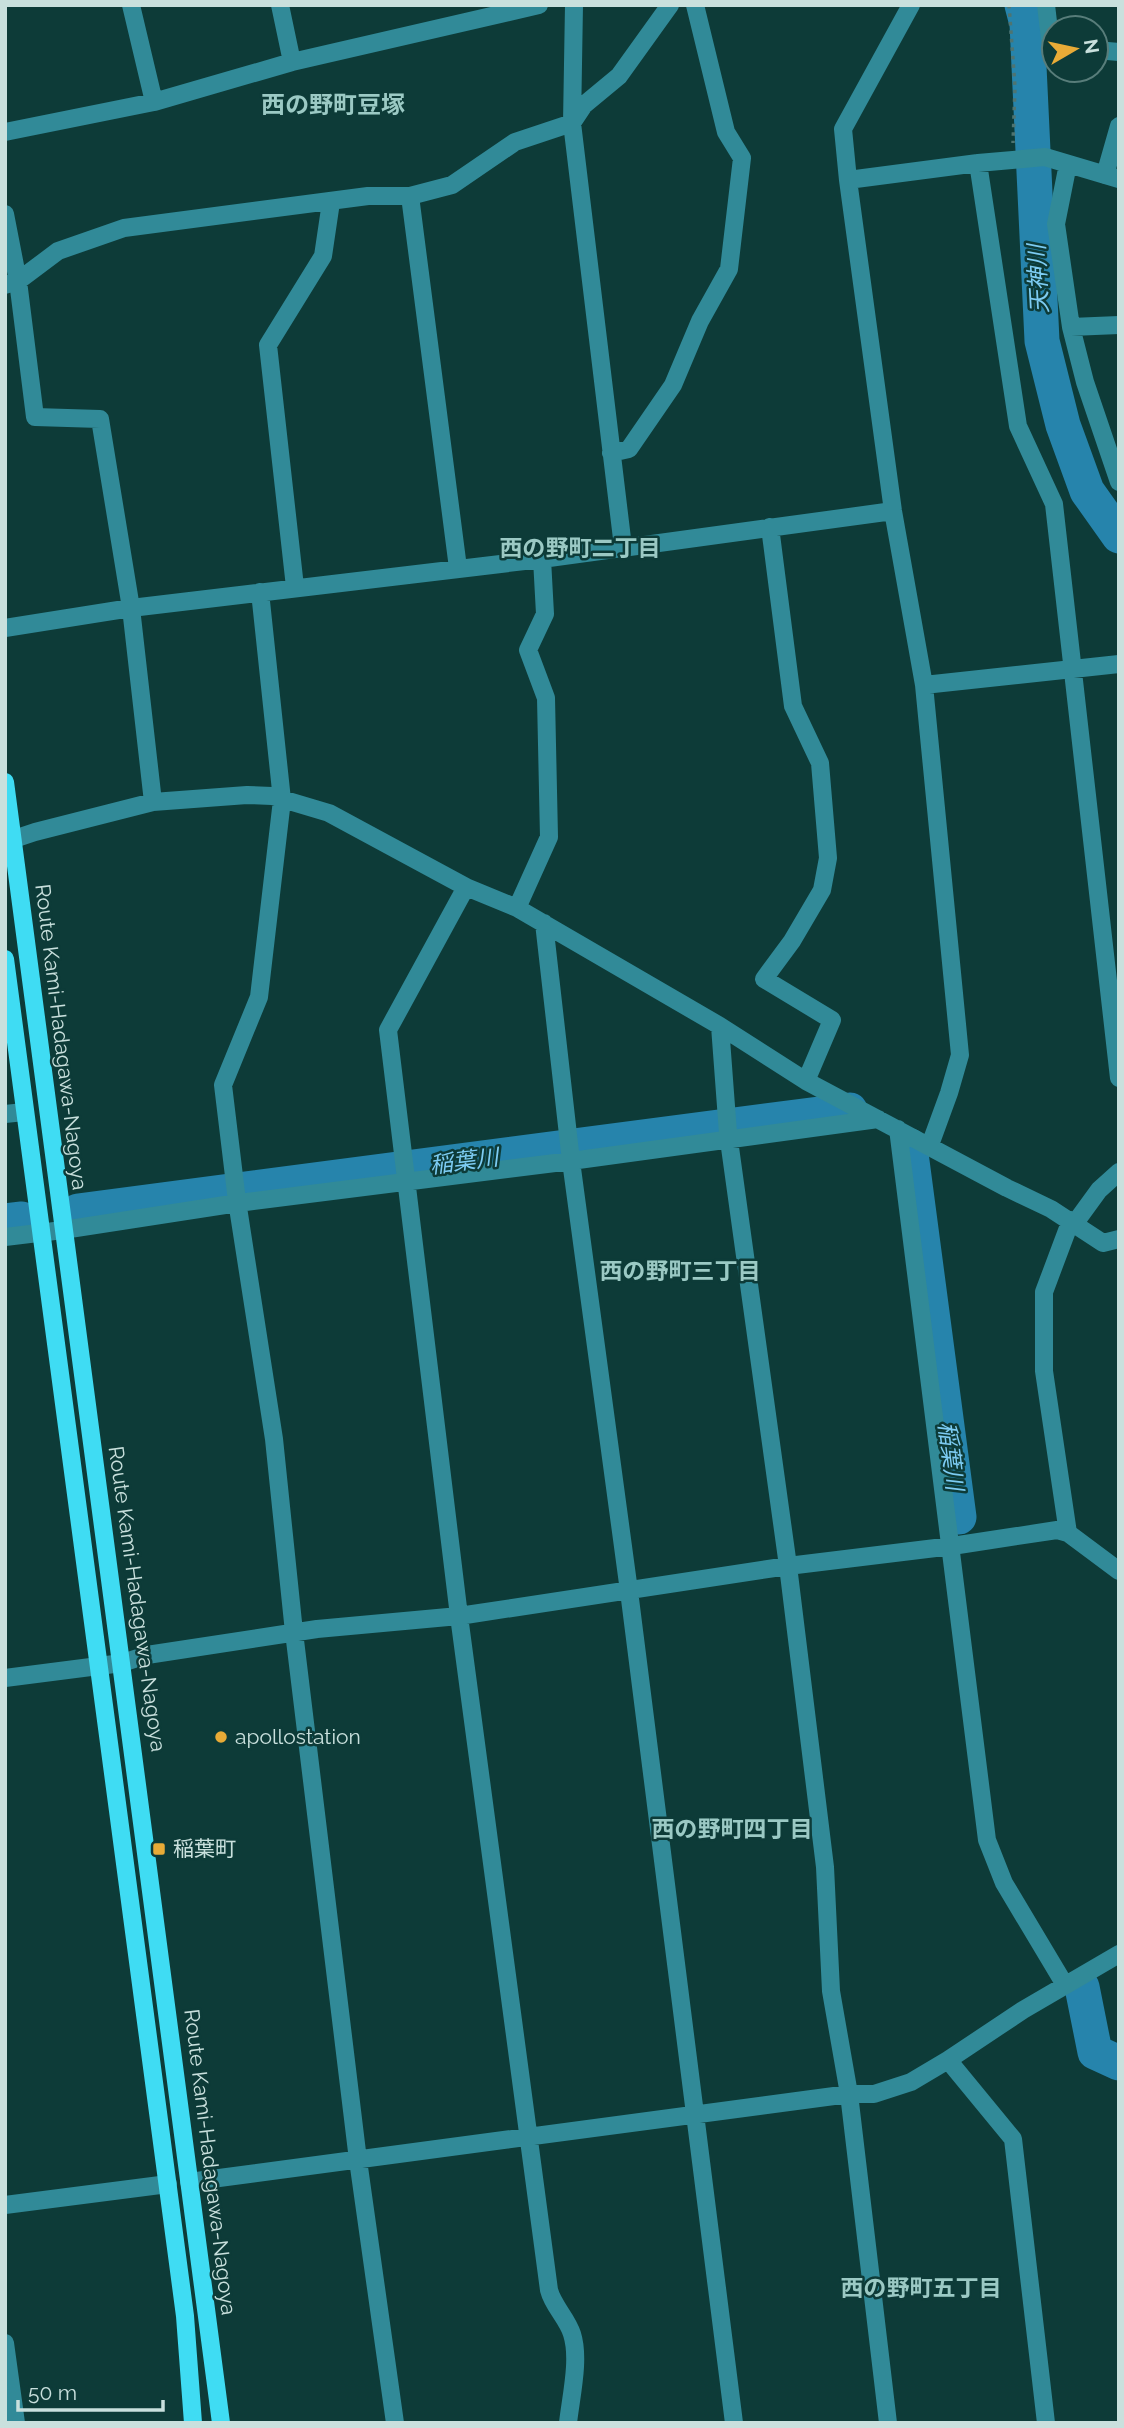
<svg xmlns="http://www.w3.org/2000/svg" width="1124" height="2428" font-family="Raleway,'Noto Sans JP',sans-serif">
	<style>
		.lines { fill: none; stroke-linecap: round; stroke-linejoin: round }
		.river { stroke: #2684ac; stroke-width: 35 }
		.path { stroke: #4e7471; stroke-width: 3.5; stroke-dasharray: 3.5 5; stroke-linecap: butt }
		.minor { stroke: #318a98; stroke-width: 18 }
		.major { stroke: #3fdcf3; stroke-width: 18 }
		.poi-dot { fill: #e8ab37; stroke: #0d3b38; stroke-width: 2.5 }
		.labels { text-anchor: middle; stroke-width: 5; stroke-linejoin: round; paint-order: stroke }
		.street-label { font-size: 21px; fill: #c9e0dd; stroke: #0d3b38 }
		.poi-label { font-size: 21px; fill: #c9e0dd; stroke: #0d3b38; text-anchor: start }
		.water-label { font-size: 23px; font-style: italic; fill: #7dccf3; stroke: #0d3b38 }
		.neighbourhood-label { font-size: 23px; font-weight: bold; fill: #9bc9c4; stroke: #0d3b38 }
		.quarter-label { font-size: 24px; font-weight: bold; fill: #9bc9c4; stroke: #0d3b38 }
	</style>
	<rect width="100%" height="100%" fill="#0d3b38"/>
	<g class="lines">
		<!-- river -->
		<path class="river" d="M 1022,5 L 1027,24 L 1042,341 L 1063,425 L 1087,491 L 1119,536
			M 910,1146 L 959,1517
			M 78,1211 L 850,1110
			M 5,1221 L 22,1219
			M 1082,1987 L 1095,2052 L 1119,2063"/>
		<!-- path -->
		<path class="path" d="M 1009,5 L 1015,87 L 1013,143"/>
		<!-- minor -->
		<path class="minor" d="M 131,5 L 154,102
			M 280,5 L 292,62
			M 574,5 L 572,123 L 623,547
			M 1046,5 L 1051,47 L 1054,48
			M 1096,50 L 1119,52
			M 5,132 L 154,102 L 292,62 L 539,5
			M 978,163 L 1018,426 L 1054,504 L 1119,1078
			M 1068,164 L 1056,224 L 1071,327 L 1085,382 L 1119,482
			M 1105,175 L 1119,126
			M 848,180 L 843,129 L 911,5
			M 410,196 L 458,568
			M 5,214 L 18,281 L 35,417 L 100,419 L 131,608 L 153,802
			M 5,285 L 18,281 L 58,251 L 124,228 L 368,196 L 410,196 L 452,185 L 515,142 L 572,123 L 584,105 L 619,76 L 670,5
			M 1071,327 L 1119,325
			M 611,453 L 629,449 L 673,385 L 700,321 L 729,269 L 742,158 L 726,132 L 695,5
			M 770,527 L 793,706 L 820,763 L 828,858 L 822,890 L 792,941 L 764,979 L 832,1020 L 806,1081
			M 295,587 L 268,345 L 323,256 L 331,202
			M 260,592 L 282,800 L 259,997 L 223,1085 L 237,1201 L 274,1439 L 294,1632 L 358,2160 L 395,2423
			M 5,628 L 131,608 L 542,559 L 893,511
			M 924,685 L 1119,664
			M 5,842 L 35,832 L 153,802 L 247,795 L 272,796 L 329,813 L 466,887 L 517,908 L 720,1026 L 806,1081 L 1007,1188 L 1051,1209 L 1103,1243 L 1119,1239
			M 466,887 L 388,1030 L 459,1616 L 549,2290 C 553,2306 567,2318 572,2334 C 580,2359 571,2396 568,2423
			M 517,908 L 549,837 L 546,698 L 528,650 L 545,614 L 542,559
			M 544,923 L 571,1161 L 629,1591 L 734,2423
			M 720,1026 L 728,1133 L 788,1566 L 825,1867 L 831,1991 L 849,2094 L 888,2423
			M 5,1114 L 24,1112
			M 898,1129 L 987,1840 L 1004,1883 L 1065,1985
			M 930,1145 L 949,1093 L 960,1055 L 924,685 L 893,511 L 848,180 L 978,163 L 1045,157 L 1119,179
			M 1075,1223 L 1099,1190 L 1119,1172
			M 5,1237 L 63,1230 L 238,1203 L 571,1161 L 878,1119
			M 1068,1533 L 1044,1371 L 1044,1292 L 1071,1220
			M 5,1678 L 122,1663 L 147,1655 L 317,1629 L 459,1616 L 788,1566 L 952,1546 L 1057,1530 L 1068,1533 L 1119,1571
			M 948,2060 L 1013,2139 L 1046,2423
			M 189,2182 L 849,2094 L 874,2094 L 911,2082 L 948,2060 L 1023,2010 L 1119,1954
			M 5,2205 L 168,2184
			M 5,2343 L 16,2423"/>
		<!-- major -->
		<path class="major" d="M 5,782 L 221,2423
			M 5,959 L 185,2316 L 193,2423"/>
	</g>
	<!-- markers -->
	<g class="poi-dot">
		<circle cx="221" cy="1737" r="7"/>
		<rect x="152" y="1842" width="14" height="14" rx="3.5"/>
	</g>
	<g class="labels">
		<!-- street labels -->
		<g class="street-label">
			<text transform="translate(61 1037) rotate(83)" y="7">Route Kami-Hadagawa-Nagoya</text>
			<text transform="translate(137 1599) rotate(82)" y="7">Route Kami-Hadagawa-Nagoya</text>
			<text transform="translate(210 2162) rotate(83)" y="7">Route Kami-Hadagawa-Nagoya</text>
		</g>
		<!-- poi labels -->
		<g class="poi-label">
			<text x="235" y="1744">apollostation</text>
			<text x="173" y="1856">稲葉町</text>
		</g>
		<!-- water labels -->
		<g class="water-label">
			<text transform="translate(1038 279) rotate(-93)" y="8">天神川</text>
			<text transform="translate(464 1161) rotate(-7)" y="8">稲葉川</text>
			<text transform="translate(951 1456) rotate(83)" y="8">稲葉川</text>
		</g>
		<!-- neighbourhood labels -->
		<g class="neighbourhood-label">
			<text x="580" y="556">西の野町二丁目</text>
			<text x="680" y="1279">西の野町三丁目</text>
			<text x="732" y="1837">西の野町四丁目</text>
			<text x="921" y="2296">西の野町五丁目</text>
		</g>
		<!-- quarter labels -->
		<g class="quarter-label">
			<text x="333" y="113">西の野町豆塚</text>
		</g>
	</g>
	<!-- border -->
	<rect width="1124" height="2428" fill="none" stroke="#c9e0dd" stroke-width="14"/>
	<!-- north arrow -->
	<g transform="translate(1075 49) rotate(81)"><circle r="33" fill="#0d3b38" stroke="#587d7a" stroke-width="2"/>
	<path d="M0-5L12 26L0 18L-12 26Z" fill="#e8ab37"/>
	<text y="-10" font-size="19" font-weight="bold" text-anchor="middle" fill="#c9e0dd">N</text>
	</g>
	<!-- scale -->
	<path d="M18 2400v10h145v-10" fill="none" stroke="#c9e0dd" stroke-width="3.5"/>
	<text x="28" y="2400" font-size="21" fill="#c9e0dd" stroke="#0d3b38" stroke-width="5" paint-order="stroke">50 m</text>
</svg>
